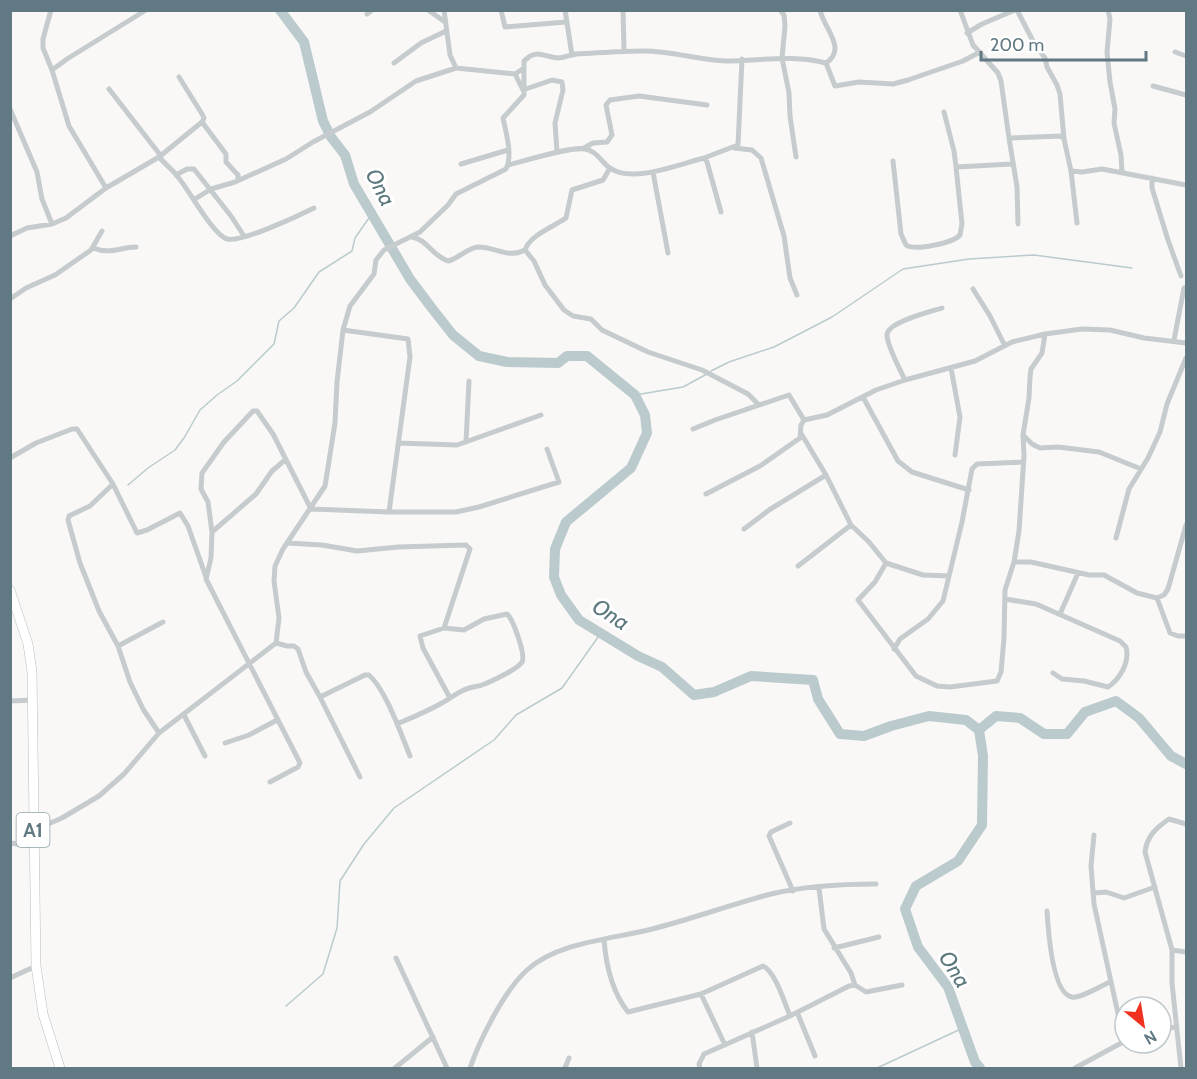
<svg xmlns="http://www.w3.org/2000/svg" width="1197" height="1079" font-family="Cabin,sans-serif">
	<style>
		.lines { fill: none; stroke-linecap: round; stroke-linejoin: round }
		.stream { stroke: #bbcbcd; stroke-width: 1.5 }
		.river { stroke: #bbcbcd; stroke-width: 10 }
		.highway-casing { stroke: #b8bdbf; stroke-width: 10 }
		.street { stroke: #c6cbce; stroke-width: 5 }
		.highway { stroke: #fff; stroke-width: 9 }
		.labels { text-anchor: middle; stroke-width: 6; stroke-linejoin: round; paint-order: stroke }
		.shield { fill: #fff; stroke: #90a1a8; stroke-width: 1.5 }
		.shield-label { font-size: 20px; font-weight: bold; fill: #617983 }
		.water-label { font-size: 22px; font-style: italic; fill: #5c797d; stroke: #fff }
	</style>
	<rect width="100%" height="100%" fill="#f9f8f6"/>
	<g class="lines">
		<!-- stream -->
		<path class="stream" d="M 711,371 L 729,362 L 774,347 L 832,317 L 903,269 L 969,259 L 1034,255 L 1132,268
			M 635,395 L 683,387 L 707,374
			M 128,485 L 148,468 L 175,450 L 184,438 L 200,410 L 217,395 L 237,381 L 274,344 L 279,321 L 294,308 L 319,272 L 352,251 L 355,238 L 371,215
			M 286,1006 L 323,974 L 337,928 L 340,881 L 364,844 L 394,808 L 494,740 L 516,715 L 562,688 L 601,633
			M 877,1068 L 963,1028"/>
		<!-- river -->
		<path class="river" d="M 280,10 L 304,42 L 323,121 L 331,137 L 345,155 L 354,184 L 410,279 L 431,307 L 453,335 L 479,356 L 507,362 L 558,363 L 567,356 L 587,356 L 635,395 L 645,415 L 647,433 L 631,468 L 566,522 L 555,549 L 554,577 L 561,595 L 579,620 L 638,656 L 662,667 L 694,695 L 714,692 L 751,676 L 813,680 L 818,699 L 840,734 L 864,736 L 891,726 L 929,716 L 966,720 L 979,730 L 983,756 L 982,825 L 958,861 L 916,886 L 905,909 L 918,947 L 948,987 L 975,1062 L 980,1068
			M 979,730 L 996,716 L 1020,718 L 1044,734 L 1067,734 L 1085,712 L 1116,701 L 1139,718 L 1171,756 L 1186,764"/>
		<!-- highway casing -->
		<g class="highway-casing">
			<path id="highway" d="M 10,590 L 28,644 L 32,672 L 36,966 L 43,1014 L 60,1068"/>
		</g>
		<!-- street -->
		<path class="street" d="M 51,10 L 43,39 L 43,48 L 52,70 L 69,126 L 106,188
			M 428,10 L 445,22
			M 444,10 L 450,55 L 456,68
			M 501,10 L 505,27 L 566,22
			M 565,10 L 572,55
			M 623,10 L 624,51
			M 780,10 L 784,15 L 785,26 L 782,58 L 789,93 L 790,116 L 796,157
			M 820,10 C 823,27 848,49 826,63
			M 960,10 L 973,45 L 998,73 L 1001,81 L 1009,138 L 1061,136 L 1064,139 L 1071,171 L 1082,172 L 1102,169 L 1186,185
			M 1017,10 L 1034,43 L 1045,58 L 1047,67 L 1057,85 L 1060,94 L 1064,139
			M 1108,10 L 1110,19 L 1107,52 L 1110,82 L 1115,109 L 1114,123 L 1121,155 L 1122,172
			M 367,14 L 372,10
			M 967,33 L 982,24 L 1015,10
			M 1175,52 L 1186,56
			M 394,63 L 421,43 L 446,31
			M 826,63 L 835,86 L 859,82 L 893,84 L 908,80 L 963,61 L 980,52
			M 52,70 L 67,59 L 146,10
			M 515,74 L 523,90 L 552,80 L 562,82 L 563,90 L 555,123 L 557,152
			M 179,77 L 202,114 L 204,118 L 202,122 L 226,154 L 226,162 L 238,175 L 238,180
			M 1153,86 L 1186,95
			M 109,89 L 161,156
			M 10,109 L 37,172 L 42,199 L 52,224
			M 944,112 L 954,151 L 956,167 L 1012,164
			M 1009,138 L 1017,187 L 1018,224
			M 584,148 L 593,143 L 607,142 L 612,135 L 606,105 L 610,100 L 639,96 L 707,105
			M 734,148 L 752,150 L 761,158 L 784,236 L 790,278 L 797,295
			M 159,157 C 165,164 173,170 178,177 C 189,190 213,235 227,239 C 241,243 300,215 314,208
			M 704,158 L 738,145 L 742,59
			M 893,161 L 901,234 L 906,245 C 915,251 953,243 960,235 L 962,224 L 956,167
			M 461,164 L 508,150
			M 508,165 C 524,161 571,146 585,149 C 597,151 601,162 610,168 C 632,184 680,164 704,158 L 707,162 L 721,212
			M 1071,171 L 1077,223
			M 653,172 L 668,253
			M 176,175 L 187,169 L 194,169 L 231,216 L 244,236
			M 1152,178 L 1152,188 L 1168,240 L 1181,276
			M 195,199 L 211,189 L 235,182 L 286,159 L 313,142 L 370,112 L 416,81 L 456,68 L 515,74 L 524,68
			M 10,236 L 27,228 L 52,224 L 66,218 L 106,188 L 159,157 L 202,122
			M 412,237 C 428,240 431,255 448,261 C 458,259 467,248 478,247 C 496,247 508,259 525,250 C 530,235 553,227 566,218 L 572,190 L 603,180 L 610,168
			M 94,248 C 108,255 122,247 136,247
			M 525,250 L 534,261 L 545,285 L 564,310 L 573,316 L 591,319 L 602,330 L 648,352 L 702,370 L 748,394 L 759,405
			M 973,289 L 990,316 L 1005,346
			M 10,299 L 26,288 L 55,275 L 91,250 L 102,231
			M 343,330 L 408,339 L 410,357 L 389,512
			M 1174,340 L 1184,288 L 1186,287
			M 951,368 L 960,417 L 955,455
			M 905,380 C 900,369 887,346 887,335 C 887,322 930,312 942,308
			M 863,397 L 898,461 L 912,472 L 969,490
			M 693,429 L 715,420 L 789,395 L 804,420
			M 802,435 L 826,475 L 851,525 L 869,542 L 886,563 L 923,575 L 949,576
			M 1023,435 L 1032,444 L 1040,448 L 1058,447 L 1099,452 L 1141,469
			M 466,442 L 469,381
			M 398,443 L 457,445 L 541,415
			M 10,458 L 36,443 L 72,429 L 77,429 L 113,484 L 90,506 L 69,516 L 68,520 L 80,563 L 99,611 L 118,646 L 130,682 L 143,709 L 159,733
			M 113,484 L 137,533 L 147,530 L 180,513 L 188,526 L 206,577
			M 706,494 L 760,466 L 800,438 L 801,425 L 804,420 L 827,415 L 876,390 L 905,380 L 975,361 L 1012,342 L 1045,334 L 1082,329 L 1110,330 L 1144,338 L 1186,343
			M 744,529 L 769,510 L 826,475
			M 212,532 L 256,494 L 272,471 L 285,460
			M 1116,538 L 1129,489 L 1148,458 L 1160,432 L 1167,404 L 1186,358
			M 287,543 L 322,545 L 357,551 L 398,547 L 466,545 L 470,549 L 444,628
			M 1014,562 L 1031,562 L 1089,575 L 1104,575 L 1137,593 L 1157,598 L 1164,595 L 1168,589 L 1186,525
			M 886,563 L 875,582 L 858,600 L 916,676 L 937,686 L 950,687 L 997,681 L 1001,672 L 1004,638 L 1005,590 L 1014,562 L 1019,531 L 1024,456 L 1023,435 L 1029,398 L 1030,377 L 1031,369 L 1042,353 L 1045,334
			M 798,566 L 851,525
			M 1157,598 L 1170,633 L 1178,636 L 1186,636
			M 1005,599 L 1036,604 L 1120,641 L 1126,647 C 1130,662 1120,679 1108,687 L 1084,681 L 1062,679 L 1053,673
			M 1060,614 L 1078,573
			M 276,643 L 287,646 L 294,646 L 298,649 L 306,672 L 320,697 L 365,675 L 369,675 C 386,690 401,734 410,756
			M 118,646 L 163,622
			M 894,649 L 900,639 L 928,619 L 943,601 L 962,522 L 972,469 L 977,464 L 1024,462
			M 320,697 L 360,777
			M 10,701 L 34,700
			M 184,715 L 205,756
			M 397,724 C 411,718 426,712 440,704 C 448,700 455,694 464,690 C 469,687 476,687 482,685 C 490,682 518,669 522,662 C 526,655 513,619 507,614 L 484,619 L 464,630 L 444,628 L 420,636 L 423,648 L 450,698
			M 225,743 L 249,735 L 277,720
			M 270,782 L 298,767 L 300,763 L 206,579 L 211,558 L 212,532 L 208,502 L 201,489 L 202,473 L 224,442 L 253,411 L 257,411 L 273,434 L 311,509 L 389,512 L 456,512 L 479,507 L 559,482 L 547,449
			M 790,823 L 771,832 L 769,836 L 793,891
			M 34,830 L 62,818 L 99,796 L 124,774 L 159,733 L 276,643 L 279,618 L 274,581 L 275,566 L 283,549 L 325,486 L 335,423 L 337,382 L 343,330 L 350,306 L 374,274 L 376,260 L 384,250 L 420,232 L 448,205 L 456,194 L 506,169 C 513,155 506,133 503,118 L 524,95 L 524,61 C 537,48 543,57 558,58 C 563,58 570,55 576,54 C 598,53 621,51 644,51 C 672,51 698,60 726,61 C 759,61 793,54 826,63
			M 1094,835 L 1091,866 L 1094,904 L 1124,1041
			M 10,843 L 34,846
			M 819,888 L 824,929 L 851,973 L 855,985
			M 1094,893 L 1106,892 L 1124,898 L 1155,887
			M 1047,911 C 1048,927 1052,994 1072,997 C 1080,999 1102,985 1110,982
			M 604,940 C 606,965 612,992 628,1012 L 701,994 L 763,966 C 775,971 785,1004 790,1016
			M 834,948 L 879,937
			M 1172,950 L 1186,952
			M 396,958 L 447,1068
			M 10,978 L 36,966
			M 701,994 L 725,1045
			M 797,1012 L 815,1056
			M 1161,1029 L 1177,1027
			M 752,1032 L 757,1068
			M 395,1068 L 433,1037
			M 470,1068 C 480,1039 504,991 527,970 C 559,941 616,939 656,928 C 695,918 732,904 771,894 C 805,886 841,884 876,884
			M 565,1068 L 569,1058
			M 700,1068 L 699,1064 L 704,1054 L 790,1016 L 849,986 L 855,985 L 866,992 L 902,985
			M 1075,1068 L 1125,1041
			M 1181,1068 L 1172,983 L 1172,950 L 1145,852 C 1147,836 1156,828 1169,819 L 1186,824"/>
		<!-- highway -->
		<use href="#highway" class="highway"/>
	</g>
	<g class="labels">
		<!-- shield labels -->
		<rect class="shield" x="16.5" y="813" width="33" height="34" rx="4.5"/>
		<g class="shield-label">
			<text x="33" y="837">A1</text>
		</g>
		<!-- water labels -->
		<g class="water-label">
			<text transform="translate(381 187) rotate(63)" y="8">Ona</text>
			<text transform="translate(611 614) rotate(33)" y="8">Ona</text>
			<text transform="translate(955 969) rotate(58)" y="8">Ona</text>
		</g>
	</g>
	<!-- border -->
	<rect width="1197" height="1079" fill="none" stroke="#617983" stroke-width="24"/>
	<!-- north arrow -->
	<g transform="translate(1143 1025) rotate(150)"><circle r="28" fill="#ffffff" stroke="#c0c9cd" stroke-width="1.5"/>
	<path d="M0-4.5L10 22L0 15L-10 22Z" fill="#f0311f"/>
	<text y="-9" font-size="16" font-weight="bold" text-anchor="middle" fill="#617983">N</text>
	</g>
	<!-- scale -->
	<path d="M981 51v9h165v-9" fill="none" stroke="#617983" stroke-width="3"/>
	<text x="990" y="51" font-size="18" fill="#617983" stroke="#ffffff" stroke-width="4.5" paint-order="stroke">200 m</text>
</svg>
